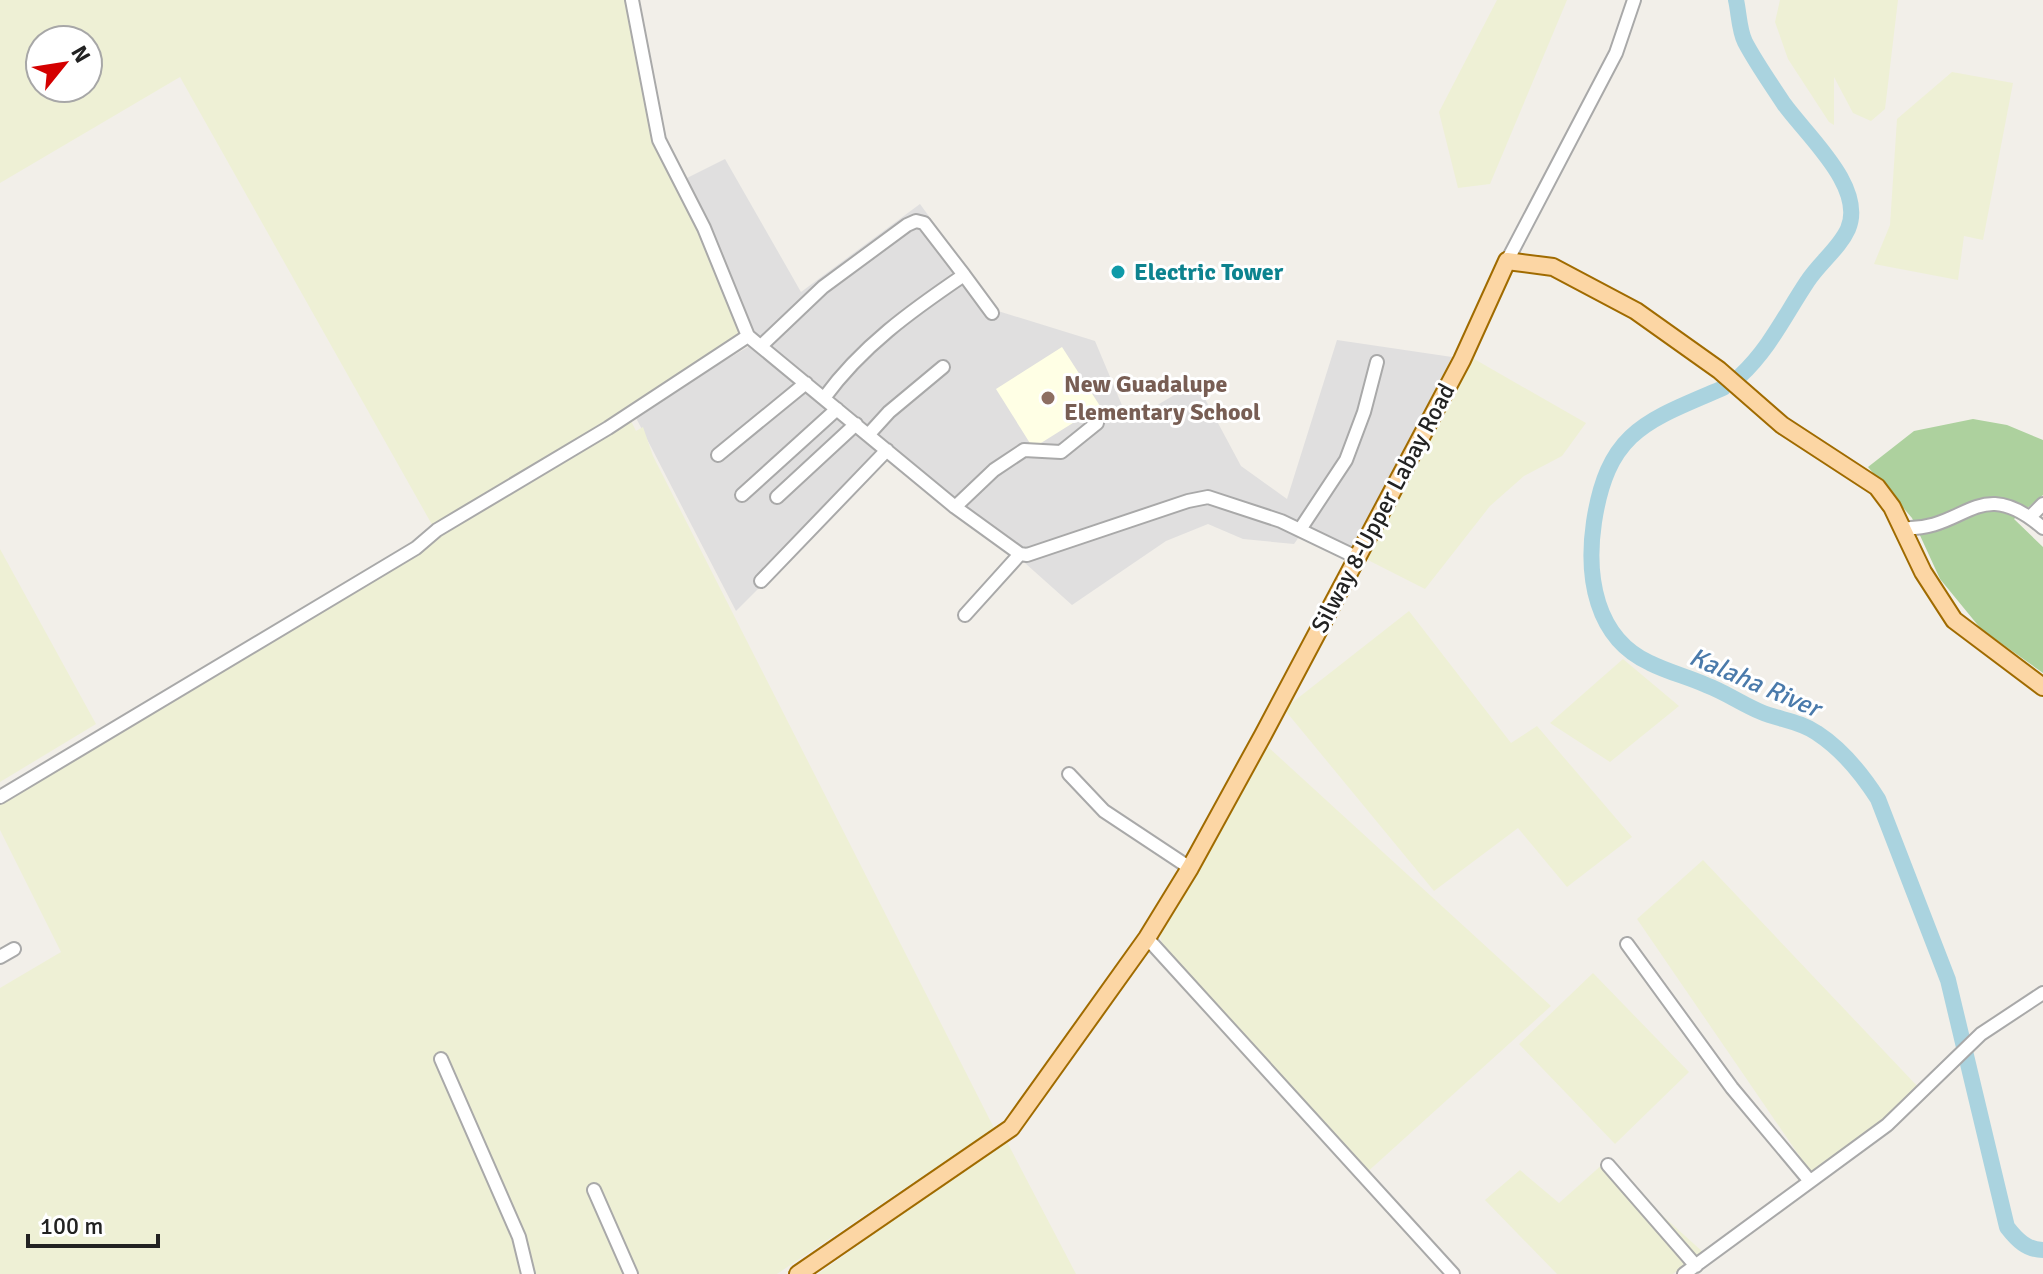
<svg xmlns="http://www.w3.org/2000/svg" width="2043" height="1274" font-family="Signika,sans-serif">
	<style>
		.residential { fill: #e0dfdf }
		.education { fill: #ffffe5 }
		.farmland { fill: #eef0d5; fill-rule: evenodd }
		.forest { fill: #add19e }
		.lines { fill: none; stroke-linecap: round; stroke-linejoin: round }
		.river { stroke: #aad3df; stroke-width: 16 }
		.minor-casing { stroke: #a9a9a9; stroke-width: 16 }
		.major-casing { stroke: #a06b00; stroke-width: 20 }
		.minor { stroke: #fff; stroke-width: 12 }
		.major { stroke: #fcd6a4; stroke-width: 16 }
		.culture-dot { fill: #0f9aa8; stroke: #fff; stroke-width: 3 }
		.education-dot { fill: #8d6e63; stroke: #fff; stroke-width: 3 }
		.labels { text-anchor: middle; stroke-width: 6; stroke-linejoin: round; paint-order: stroke }
		.culture-label { font-size: 24px; font-weight: bold; fill: #0d838f; stroke: #fff; text-anchor: start }
		.education-label { font-size: 24px; font-weight: bold; fill: #785e54; stroke: #fff; text-anchor: start }
		.street-label { font-size: 24px; fill: #222; stroke: #fff }
		.water-label { font-size: 26px; font-style: italic; fill: #4a7aab; stroke: #fff }
	</style>
	<rect width="100%" height="100%" fill="#f2efe9"/>
	<!-- residential -->
	<path class="residential" d="M 725,159 L 801,292 L 920,204 L 998,311 L 1095,341 L 1129,422 L 1196,382 L 1241,466 L 1287,499 L 1337,340 L 1452,357 L 1353,550 L 1306,527 L 1294,544 L 1243,539 L 1208,524 L 1166,541 L 1072,605 L 961,506 L 888,459 L 736,611 L 634,414 L 753,344 L 687,178 Z"/>
	<!-- education -->
	<path class="education" d="M 1062,347 L 1100,406 L 1033,448 L 996,389 Z"/>
	<!-- farmland -->
	<path class="farmland" d="M 0,0 L 627,0 L 653,115 L 747,337 L 628,415 L 636,431 L 643,427 L 653,456 L 994,1128 L 777,1274 L 0,1274 L 0,988 L 61,952 L 0,830 L 0,796 L 435,530 L 180,77 L 0,183 ZM 40,40 L 88,40 L 88,88 L 40,88 Z
		M 1497,0 L 1567,0 L 1490,184 L 1458,188 L 1439,112 Z
		M 1780,0 L 1898,0 L 1885,109 L 1871,121 L 1853,113 L 1834,77 L 1834,125 L 1829,122 L 1788,59 L 1775,22 Z
		M 1952,72 L 2013,83 L 1983,240 L 1964,236 L 1958,280 L 1874,264 L 1890,225 L 1897,119 Z
		M 1469,356 L 1586,423 L 1562,456 L 1524,476 L 1490,506 L 1425,589 L 1362,557 Z
		M 0,549 L 96,724 L 0,782 Z
		M 1409,611 L 1511,743 L 1537,726 L 1632,837 L 1567,887 L 1518,828 L 1434,891 L 1284,709 Z
		M 1623,659 L 1679,706 L 1610,762 L 1550,723 Z
		M 1267,746 L 1551,1006 L 1364,1175 L 1165,956 L 1160,935 Z
		M 1703,860 L 1920,1089 L 1885,1120 L 1811,1173 L 1637,919 Z
		M 1593,973 L 1689,1072 L 1615,1144 L 1519,1044 Z
		M 1006,1140 L 1076,1274 L 818,1274 Z
		M 1604,1163 L 1704,1253 L 1673,1274 L 1557,1274 L 1485,1200 L 1520,1170 L 1559,1203 Z"/>
	<!-- forest -->
	<path class="forest" d="M 1973,419 L 2007,425 L 2043,440 L 2043,495 L 2014,519 L 2043,547 L 2043,673 L 1981,629 L 1940,579 L 1912,518 L 1868,467 L 1914,431 Z"/>
	<g class="lines">
		<!-- river -->
		<path class="river" d="M 1736,0 C 1739,13 1739,30 1745,42 C 1756,63 1771,84 1784,104 C 1806,135 1866,187 1848,229 C 1839,249 1819,263 1807,282 C 1785,315 1770,348 1740,376
			M 1723,388 C 1646,421 1608,431 1594,522 C 1586,576 1595,638 1650,663 C 1668,672 1688,677 1706,685 C 1725,692 1742,704 1761,712 C 1780,720 1800,721 1817,733 C 1843,750 1862,774 1878,799 L 1948,980 L 2007,1227 C 2017,1240 2027,1250 2043,1250"/>
		<!-- minor casing -->
		<g class="minor-casing">
			<path id="minor" d="M 632,0 L 659,140 L 704,228 L 748,336 L 955,507 L 1020,554 L 1027,555 L 1188,501 L 1208,497 L 1281,521 L 1356,557
				M 1507,261 L 1616,53 L 1634,0
				M 964,275 L 992,313
				M 761,346 L 823,287 L 907,225 L 916,221 L 924,223 L 964,275 C 911,311 862,346 824,398
				M 869,434 L 889,412 L 943,367
				M 718,455 L 806,383
				M 742,495 L 837,409
				M 777,497 L 856,424
				M 955,507 L 994,470 L 1024,450 L 1061,452 L 1097,423
				M 2030,517 L 2043,504
				M 1301,528 L 1346,460 L 1364,412 L 1377,362
				M 1902,528 C 1966,532 1978,472 2043,528
				M 761,581 L 887,450
				M 965,615 L 1020,554
				M 1069,774 L 1104,811 L 1190,868
				M 0,797 L 416,548 L 437,530 L 608,428 L 748,336
				M 1147,938 L 1453,1274
				M 1627,944 L 1732,1088 L 1809,1180
				M 0,957 L 14,949
				M 441,1059 L 519,1237 L 528,1274
				M 1608,1165 L 1696,1266
				M 594,1190 L 631,1274
				M 1684,1274 L 1887,1125 L 1981,1034 L 2043,993"/>
		</g>
		<!-- major casing -->
		<g class="major-casing">
			<path id="major" d="M 798,1274 L 1011,1128 L 1147,938 L 1190,868 L 1263,735 L 1462,360 L 1507,261 L 1553,267 L 1636,311 L 1719,370 L 1782,425 L 1877,487 L 1892,507 L 1923,572 L 1954,620 L 2043,687"/>
		</g>
		<!-- minor -->
		<use href="#minor" class="minor"/>
		<!-- major -->
		<use href="#major" class="major"/>
	</g>
	<!-- markers -->
	<circle class="culture-dot" cx="1118" cy="272" r="8"/>
	<circle class="education-dot" cx="1048" cy="398" r="8"/>
	<g class="labels">
		<!-- culture labels -->
		<g class="culture-label">
			<text x="1134" y="280">Electric Tower</text>
		</g>
		<!-- education labels -->
		<g class="education-label">
			<text x="1064" y="392">New Guadalupe<tspan x="1064" dy="28">Elementary School</tspan></text>
		</g>
		<!-- street labels -->
		<g class="street-label">
			<text transform="translate(1383 508) rotate(-62)" y="8">Silway 8-Upper Labay Road</text>
		</g>
		<!-- water labels -->
		<g class="water-label">
			<text transform="translate(1755 682) rotate(23)" y="9">Kalaha River</text>
		</g>
	</g>
	<!-- north arrow -->
	<g transform="translate(64 64) rotate(60)"><circle r="38" fill="#ffffff" stroke="#a7a7a7" stroke-width="2"/>
	<path d="M0-6L14 30L0 20L-14 30Z" fill="#d40000"/>
	<text y="-12" font-size="22" font-weight="bold" text-anchor="middle" fill="#222222">N</text>
	</g>
	<!-- scale -->
	<path d="M28 1234v12h130v-12" fill="none" stroke="#222222" stroke-width="4"/>
	<text x="40" y="1234" font-size="24" fill="#222222" stroke="#ffffff" stroke-width="6" paint-order="stroke">100 m</text>
</svg>
